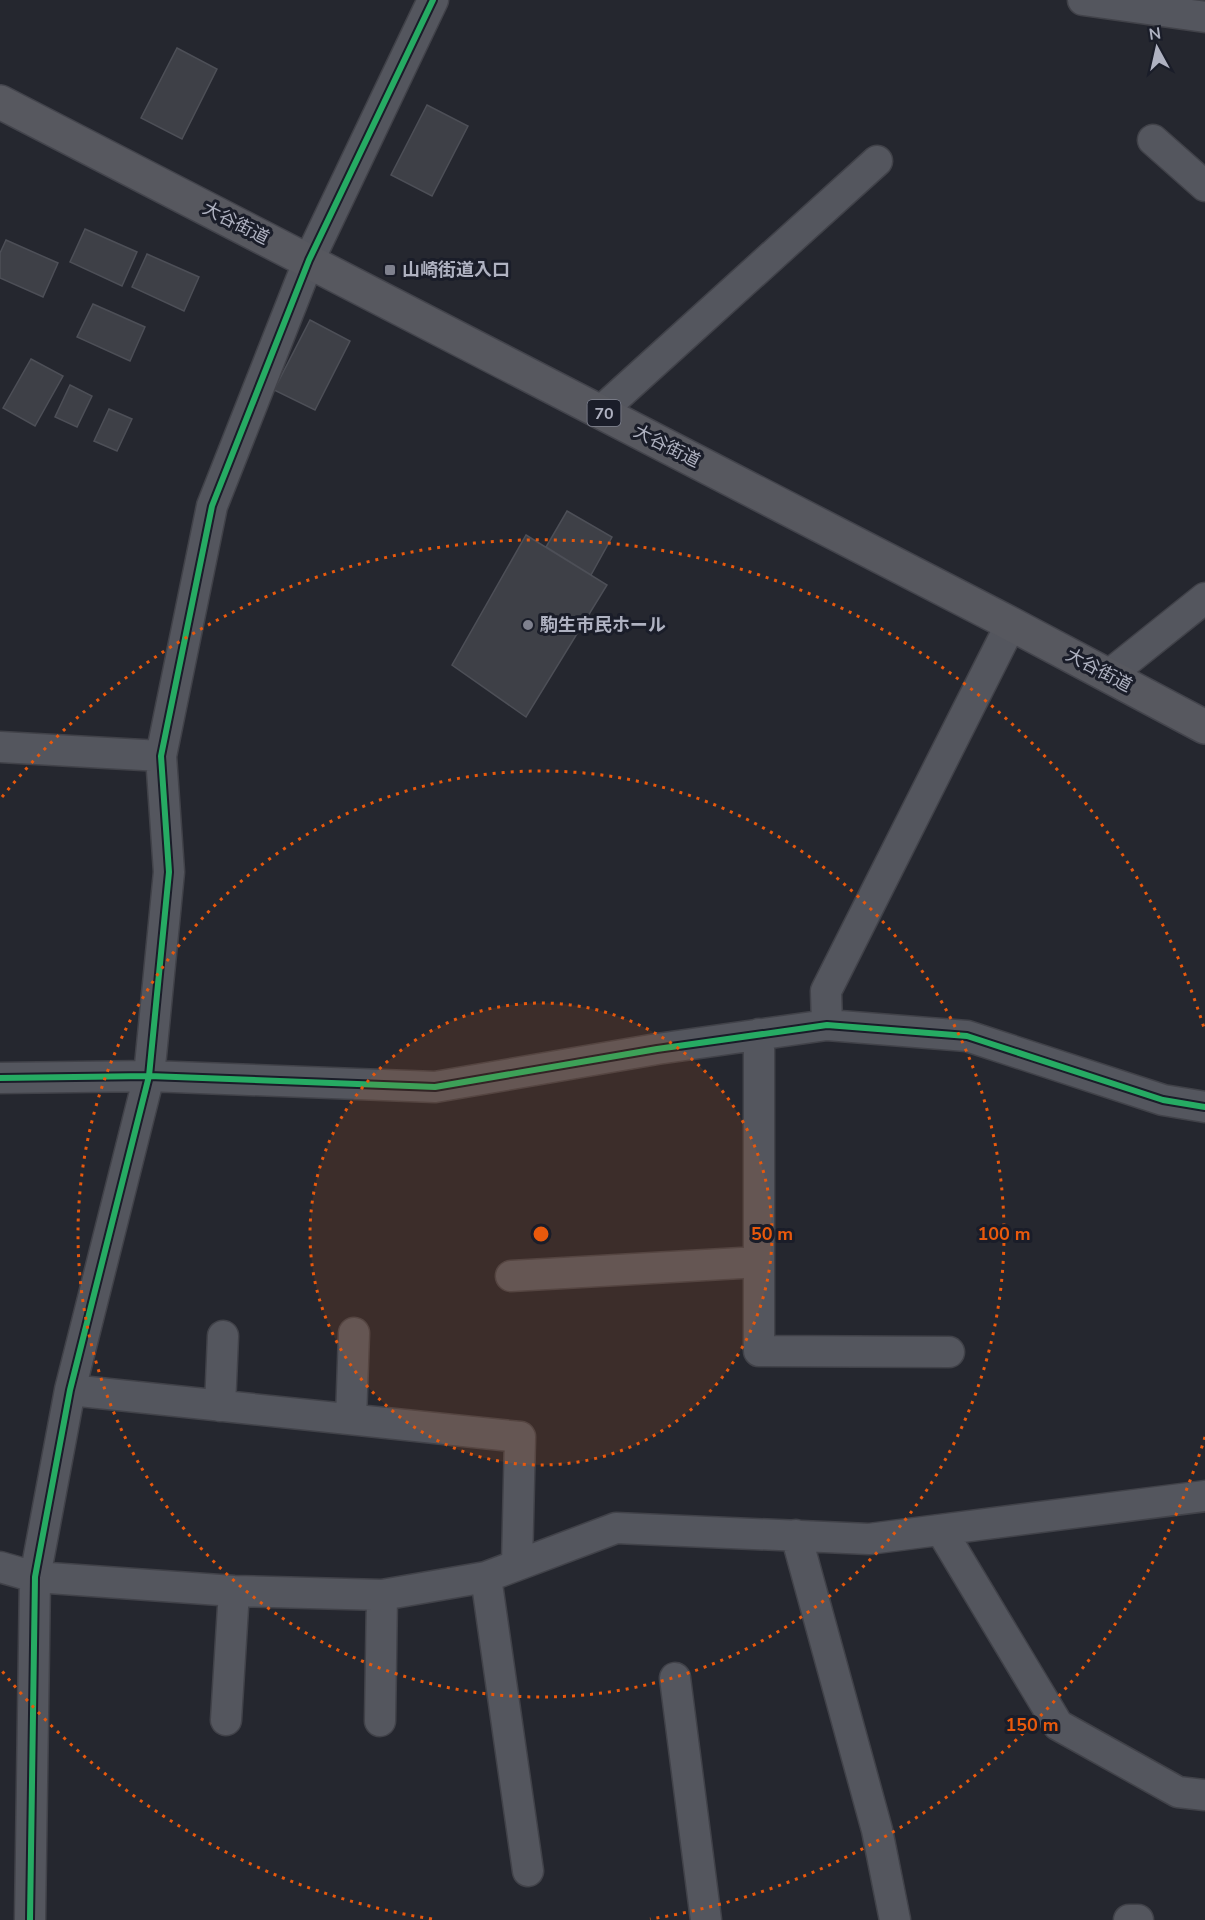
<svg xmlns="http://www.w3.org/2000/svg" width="1205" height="1920" font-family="'Nunito Sans','Noto Sans JP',sans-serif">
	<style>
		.building { fill: #3e4047; stroke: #4d4f57; stroke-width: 1.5 }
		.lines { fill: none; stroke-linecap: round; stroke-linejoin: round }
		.minor-casing { stroke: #414249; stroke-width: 33 }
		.major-casing { stroke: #43444c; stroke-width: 36 }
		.minor { stroke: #54565e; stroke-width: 30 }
		.major { stroke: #57585f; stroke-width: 33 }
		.cycleway-casing { stroke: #1a1d29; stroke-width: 10 }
		.cycleway { stroke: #26ab63; stroke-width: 6 }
		.ring { fill: none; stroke: #e8590c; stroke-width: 3; stroke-dasharray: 3 6 }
		.poi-dot { fill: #7f818e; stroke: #1a1d29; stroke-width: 2 }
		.labels { text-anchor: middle; stroke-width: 6; stroke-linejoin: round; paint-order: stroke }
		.shield { fill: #1a1d29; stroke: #828593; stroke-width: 1.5 }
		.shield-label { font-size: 16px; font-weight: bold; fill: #afb2c1 }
		.street-label { font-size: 18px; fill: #afb2c1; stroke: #1a1d29 }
		.poi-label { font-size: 18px; font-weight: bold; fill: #afb2c1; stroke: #1a1d29; text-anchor: start }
		.centre { fill: #e8590c; stroke: #1a1d29; stroke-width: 3 }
		.ring-label { font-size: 18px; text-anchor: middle; font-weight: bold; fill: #e8590c; stroke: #1a1d29; stroke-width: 6; stroke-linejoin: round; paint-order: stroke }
	</style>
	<rect width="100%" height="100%" fill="#25272f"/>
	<!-- building -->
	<path class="building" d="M 177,48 L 217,69 L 182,139 L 141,118 Z
		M 427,105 L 468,126 L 432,196 L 391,175 Z
		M 85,229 L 137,252 L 122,286 L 70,262 Z
		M 6,240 L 58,263 L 43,297 L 0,278 L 0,253 Z
		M 147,254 L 199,277 L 184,311 L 132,287 Z
		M 93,304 L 145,327 L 130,361 L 77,337 Z
		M 310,320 L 350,341 L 315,410 L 274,390 Z
		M 31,359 L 63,376 L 35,426 L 3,408 Z
		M 70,385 L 92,396 L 77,427 L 55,417 Z
		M 109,409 L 132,419 L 117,451 L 94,441 Z
		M 567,511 L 612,537 L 591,575 L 546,547 Z
		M 526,535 L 607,585 L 526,717 L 452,665 Z"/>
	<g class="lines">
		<!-- minor casing -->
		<g class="minor-casing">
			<path id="minor" d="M 1083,0 L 1205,17
				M 1153,140 L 1205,186
				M 601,411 L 877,161
				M 1109,675 L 1205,598
				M 0,747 L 161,756
				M 827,1025 L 826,991 L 1011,624
				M 759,1034 L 759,1351 L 949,1352
				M 0,1078 L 149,1076 L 435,1087 L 657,1049 L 827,1025 L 967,1036 L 1163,1100 L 1205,1107
				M 511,1276 L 759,1262
				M 70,1390 L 520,1437 L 517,1565
				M 220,1406 L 223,1336
				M 351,1419 L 354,1333
				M 941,1530 L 1058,1725 L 1178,1792 L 1205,1795
				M 796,1535 L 877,1830 L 895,1920
				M 0,1567 L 35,1577 L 234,1591 L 382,1595 L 486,1577 L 616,1528 L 869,1539 L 1205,1496
				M 486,1577 L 528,1871
				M 675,1678 L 706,1920
				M 226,1720 L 234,1591
				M 380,1721 L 382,1595
				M 30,1920 L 35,1577 L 70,1390 L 149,1076 L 169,872 L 161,756 L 212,506 L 309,260 L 433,0
				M 1129,1920 L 1138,1920"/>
		</g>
		<!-- major casing -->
		<g class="major-casing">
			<path id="major" d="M 0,102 L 1011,624 L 1205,727"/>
		</g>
		<!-- minor -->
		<use href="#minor" class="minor"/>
		<!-- major -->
		<use href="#major" class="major"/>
		<!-- cycleway casing -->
		<g class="cycleway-casing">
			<path id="cycleway" d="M 0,1078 L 149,1076 L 435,1087 L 657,1049 L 827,1025 L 967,1036 L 1163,1100 L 1205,1107
				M 30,1920 L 35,1577 L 70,1390 L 149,1076 L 169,872 L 161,756 L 212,506 L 309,260 L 433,0"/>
		</g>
		<!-- cycleway -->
		<use href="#cycleway" class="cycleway"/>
	</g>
	<!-- distance rings -->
	<circle cx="541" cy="1234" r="231" fill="#e8590c" fill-opacity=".12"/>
	<g class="ring">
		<circle cx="541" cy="1234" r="231"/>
		<circle cx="541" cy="1234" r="463"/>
		<path d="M1205 1437A694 694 0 0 1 650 1919M432 1919A694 694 0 0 1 2 1671M2 797A694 694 0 0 1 1205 1031"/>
	</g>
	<!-- markers -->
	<g class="poi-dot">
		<rect x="384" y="264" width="12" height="12" rx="3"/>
		<circle cx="528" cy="625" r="6"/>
	</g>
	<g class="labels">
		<!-- shield labels -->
		<rect class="shield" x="587.5" y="400" width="33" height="26" rx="4.5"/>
		<g class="shield-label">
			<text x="604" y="419">70</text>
		</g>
		<!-- street labels -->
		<g class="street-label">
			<text transform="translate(236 223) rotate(27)" y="6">大谷街道</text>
			<text transform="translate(667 446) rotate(27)" y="6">大谷街道</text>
			<text transform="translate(1099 670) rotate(28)" y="6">大谷街道</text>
		</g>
		<!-- poi labels -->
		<g class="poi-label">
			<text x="402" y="276">山崎街道入口</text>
			<text x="540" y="631">駒生市民ホール</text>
		</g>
	</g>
	<circle cx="541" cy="1234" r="9" class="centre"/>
	<g class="ring-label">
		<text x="772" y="1240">50 m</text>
		<text x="1004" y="1240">100 m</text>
		<text x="1032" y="1731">150 m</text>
	</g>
	<!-- north arrow -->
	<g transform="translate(1157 48) rotate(352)" stroke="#1a1d29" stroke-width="4.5" paint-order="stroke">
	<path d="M0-4.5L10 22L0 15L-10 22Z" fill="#afb2c1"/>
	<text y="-9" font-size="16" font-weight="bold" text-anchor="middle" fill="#afb2c1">N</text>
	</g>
</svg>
